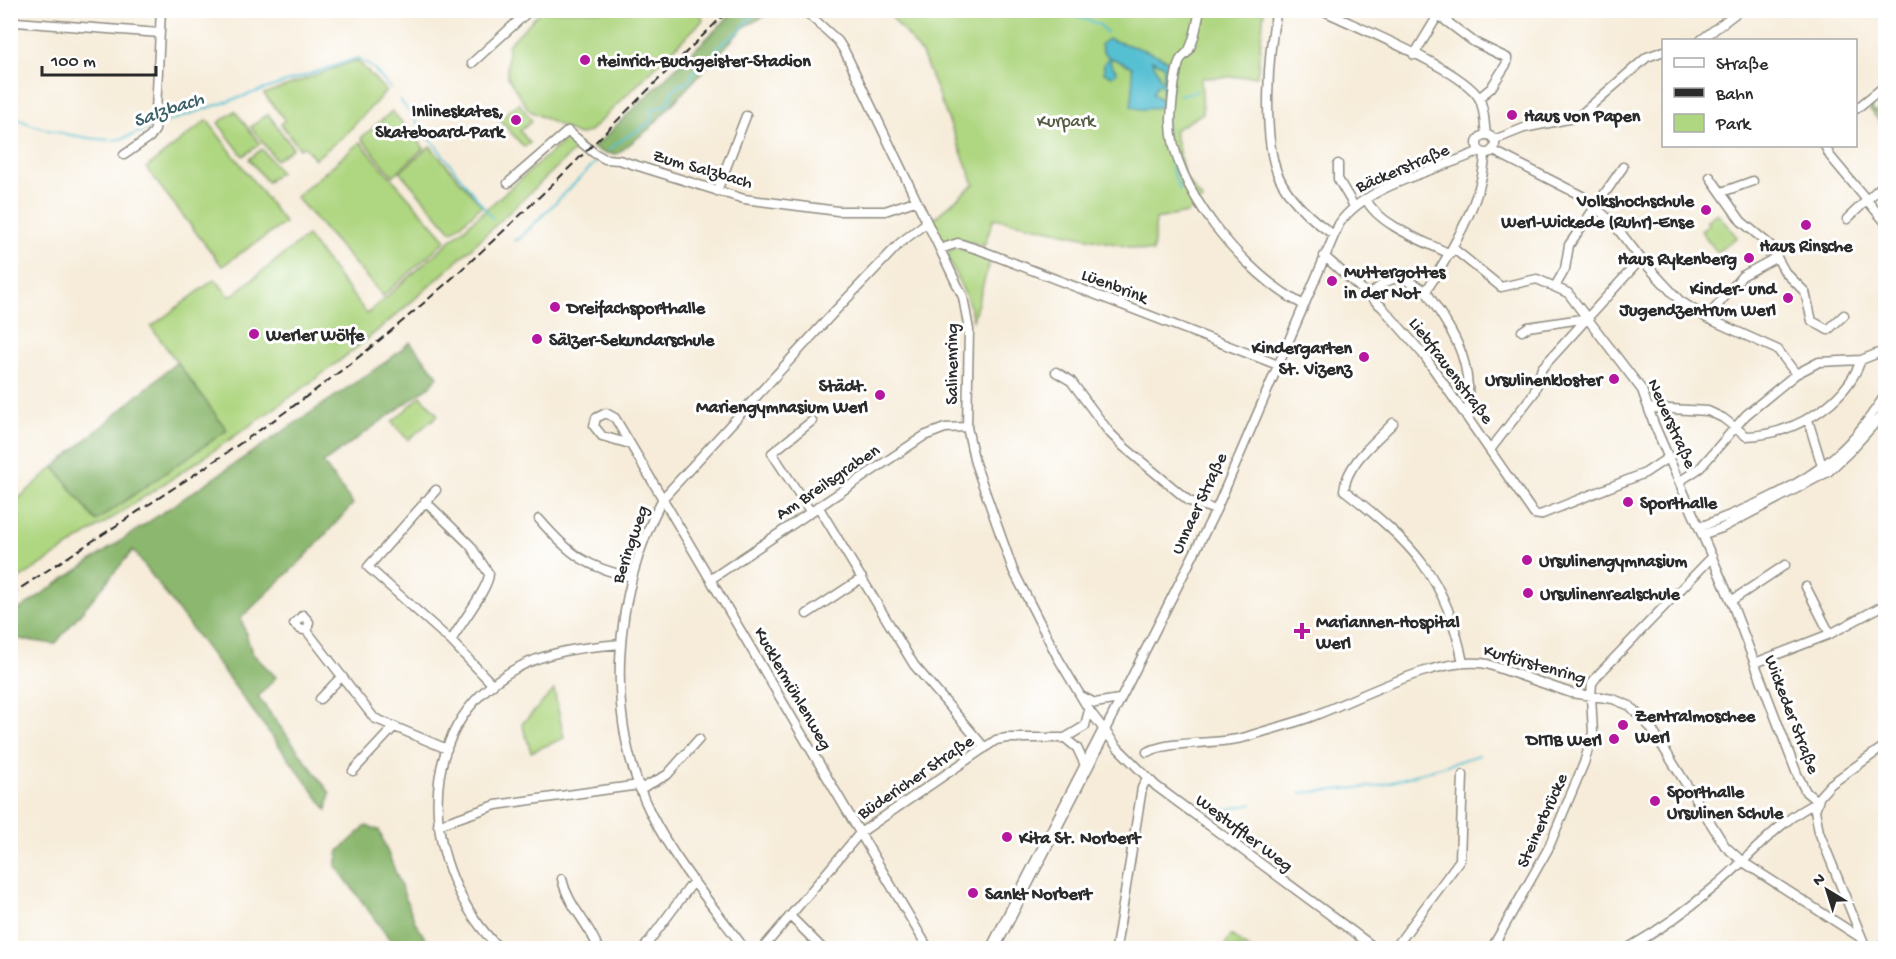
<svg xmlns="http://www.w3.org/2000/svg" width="1896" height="959" font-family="'Gochi Hand',sans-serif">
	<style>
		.green { fill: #afd680; stroke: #6d8056; stroke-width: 1.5 }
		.forest { fill: #8bb76e; stroke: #5b714c; stroke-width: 1.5 }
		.water { fill: #57c0d3; stroke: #41767f; stroke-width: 1.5; fill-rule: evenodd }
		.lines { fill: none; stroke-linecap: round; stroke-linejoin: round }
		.stream { stroke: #57c0d3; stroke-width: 2 }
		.street-casing { stroke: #908c82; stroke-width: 11 }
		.secondary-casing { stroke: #908c82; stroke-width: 15 }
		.street { stroke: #fff; stroke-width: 8 }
		.secondary { stroke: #fff; stroke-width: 12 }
		.rail { stroke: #2b2b2b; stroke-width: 2; stroke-dasharray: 9 4.5; stroke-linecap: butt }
		.poi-dot { fill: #b5179e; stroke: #fff; stroke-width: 2 }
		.labels { text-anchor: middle; stroke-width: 6; stroke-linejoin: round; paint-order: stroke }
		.poi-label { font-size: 18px; font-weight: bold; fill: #2b2b2b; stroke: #fff; text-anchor: start }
		.park-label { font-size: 18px; fill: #535e44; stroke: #fff }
		.street-label { font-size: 18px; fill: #2b2b2b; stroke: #fff }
		.water-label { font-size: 20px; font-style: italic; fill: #3a5f66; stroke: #fff }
	</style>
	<rect width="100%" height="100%" fill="#fff"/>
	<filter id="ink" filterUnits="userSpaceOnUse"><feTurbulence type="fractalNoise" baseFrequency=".0167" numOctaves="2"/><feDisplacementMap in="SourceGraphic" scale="12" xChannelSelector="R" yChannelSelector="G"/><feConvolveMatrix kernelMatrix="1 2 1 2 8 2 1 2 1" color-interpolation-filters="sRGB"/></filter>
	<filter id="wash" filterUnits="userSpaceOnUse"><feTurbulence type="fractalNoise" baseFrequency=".008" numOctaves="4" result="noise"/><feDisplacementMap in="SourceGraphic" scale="24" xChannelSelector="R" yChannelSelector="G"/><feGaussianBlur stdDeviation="1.35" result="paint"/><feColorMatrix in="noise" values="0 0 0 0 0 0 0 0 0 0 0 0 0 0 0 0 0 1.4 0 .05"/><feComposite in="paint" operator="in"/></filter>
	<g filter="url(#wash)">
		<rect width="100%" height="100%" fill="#f6ecd9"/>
		<!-- green -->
		<path class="green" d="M 541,11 L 700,11 L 703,20 L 589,132 L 578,135 L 530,111 L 522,100 L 507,76 L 508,45 Z
			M 887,11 L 1264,11 L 1257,76 L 1201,78 L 1203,113 L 1174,130 L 1185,178 L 1203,200 L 1187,213 L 1156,219 L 1153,252 L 994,218 L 984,246 L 956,238 L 942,242 L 931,221 L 974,184 L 922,54 Z
			M 357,60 L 386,91 L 346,134 L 315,159 L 304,146 L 300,149 L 281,124 L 285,120 L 264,94 Z
			M 519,103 L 532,121 L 520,131 L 530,143 L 524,147 L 499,119 Z
			M 1870,105 L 1875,112 L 1885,108 L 1885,128 L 1868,107 Z
			M 235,111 L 260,144 L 243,156 L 218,123 Z
			M 392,111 L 424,148 L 393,176 L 361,138 Z
			M 268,114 L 293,148 L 276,160 L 251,127 Z
			M 207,120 L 285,223 L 222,266 L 146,168 Z
			M 566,139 L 580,145 C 499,222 419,301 330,368 C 227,445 118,514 11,584 L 10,506 L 54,467 L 96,521 L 227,430 L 151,327 L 215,279 L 230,297 L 307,236 L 367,314 Z
			M 360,142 L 446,240 L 383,296 L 296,197 Z
			M 430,146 L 482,206 L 452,232 L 400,172 Z
			M 262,149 L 280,172 L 267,182 L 249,159 Z
			M 1717,213 L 1737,237 L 1717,252 L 1701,231 L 1709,225 L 1706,221 Z
			M 952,247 L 991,257 L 973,320 L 968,301 L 947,256 Z
			M 421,396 L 438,415 L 408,440 L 392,422 Z
			M 554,690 L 564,738 L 531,752 L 522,724 Z
			M 1231,935 L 1248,948 L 1223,948 Z"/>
		<!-- forest -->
		<path class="forest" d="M 735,11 L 774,11 L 744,27 L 649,129 L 617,154 L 604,153 L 593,148 Z
			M 410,342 L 438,376 L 430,386 L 323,463 L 353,504 L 305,557 L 241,618 L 252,653 L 276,677 L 258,697 L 330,793 L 327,810 L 133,550 L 55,644 L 11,638 L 11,615 L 390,359 Z
			M 177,362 L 227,430 L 96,521 L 54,467 Z
			M 366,826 L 379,830 L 415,922 L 431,948 L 396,948 L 336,866 L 339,851 Z"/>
		<!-- water -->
		<path class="water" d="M 1108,39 C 1120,43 1170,55 1172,66 C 1175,77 1169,93 1168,104 C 1157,108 1141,113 1131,106 L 1133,90 L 1132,67 L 1112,58 L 1110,63 L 1117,72 L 1112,76 L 1104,73 L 1104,64 L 1109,57 L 1103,52 L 1101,44 ZM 1152,60 L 1164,66 L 1164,80 L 1161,80 ZM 1158,84 L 1163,86 L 1162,101 L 1153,93 Z"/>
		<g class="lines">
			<!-- stream -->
			<path class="stream" d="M 1061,10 L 1100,25 L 1107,33
				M 1180,95 L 1197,91
				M 400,100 L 493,219
				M 1166,104 C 1165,135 1167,161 1180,190
				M 10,113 C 30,130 86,139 112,140 C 124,141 140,131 152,127
				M 157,125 L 358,58 L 373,68 L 391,89
				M 609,150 C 622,138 636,132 651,122 L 651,110 L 669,104 L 672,91 L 680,84 L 687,84 L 697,67 L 711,59 L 719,46 L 737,33 L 758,10
				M 514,240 L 518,240 L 596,162
				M 1300,793 L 1379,786 L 1479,755
				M 1207,814 L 1252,804"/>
		</g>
	</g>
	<g filter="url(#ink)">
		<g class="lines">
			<!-- street casing -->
			<g class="street-casing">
				<path id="street" d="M 804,10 L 838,41 L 845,52 L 963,297 L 969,330 L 967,427 L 975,463 L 1013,570 L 1058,658 L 1089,710 L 1118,748 L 1156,786 L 1375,948
					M 1200,10 C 1197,23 1195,39 1189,50 C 1187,54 1182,56 1180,60 C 1174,76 1172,102 1171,119 C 1169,186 1246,276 1304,305
					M 1277,10 C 1268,51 1262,137 1278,175 C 1289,200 1312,220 1334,235
					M 1322,10 C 1356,27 1462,69 1479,98 C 1485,109 1484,123 1486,134
					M 1877,10 L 1886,23
					M 1438,15 L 1474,42 L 1507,58 L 1507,63 L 1491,88 L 1479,98
					M 10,18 L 16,22 L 160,33
					M 1701,40 L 1740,10
					M 1414,55 L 1440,12
					M 472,63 L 530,10
					M 1856,109 L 1886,85
					M1477 144a9 9 0 1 1 18 0a9 9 0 1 1-18 0Z
					M 1494,140 L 1524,128 L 1578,117 L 1647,57 L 1664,51
					M 1825,146 L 1830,156 L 1886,223
					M 1492,150 L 1584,197 L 1613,223 L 1641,259 L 1680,301 L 1707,318 L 1778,350 L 1796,374
					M 124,155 L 150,137 L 155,130 L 161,10
					M 1338,164 L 1338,179 L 1354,206
					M 1710,177 L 1741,221 L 1770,245 L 1785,272 L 1805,292 L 1812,321 L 1828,330 L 1844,315
					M 508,183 L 568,131 L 594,153 L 605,159 L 619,160 L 744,199 L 838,211 L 885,211 L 915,201
					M 717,191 L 746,116
					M 1722,192 L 1753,181
					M 1366,199 C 1378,225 1426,242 1450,254
					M 1847,219 L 1886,182
					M 940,249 L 958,243 L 980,250 L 1278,365
					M 1454,249 L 1501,287 L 1537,279 L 1568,293 L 1642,390 L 1654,424 L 1731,601 L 1797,774 L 1806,792 L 1818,802
					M 1324,256 L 1382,307 L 1423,354 L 1534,514 L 1540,515 L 1645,473 L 1669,457
					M 1556,285 L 1565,269 L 1569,245 L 1623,167
					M 1426,291 C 1456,338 1472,357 1468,416
					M 1369,296 C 1391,273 1401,275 1426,291 C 1449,256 1485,195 1485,153
					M 1707,318 L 1742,276 L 1777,257
					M 1522,331 L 1528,327 L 1588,318
					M 1056,372 L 1071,381 L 1109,432 L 1124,447 L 1189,501 L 1216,510
					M 1650,408 L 1708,411 L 1723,418 L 1746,436 C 1792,435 1845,405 1861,360
					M 1808,420 L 1822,466
					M 1393,423 C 1375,442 1347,463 1344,490 C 1411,542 1447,577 1463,663
					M 630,444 L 602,436 L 594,426 L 596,418 L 606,413 L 615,418 L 928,948
					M 1490,450 L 1534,393 L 1542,368 L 1641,259
					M 1680,481 L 1700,468 L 1746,415 L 1796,374 L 1819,362 L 1861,360 L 1886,350
					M 436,490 L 368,567 L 451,641 L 493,685
					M 425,501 L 470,545 L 489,574 C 489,588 460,624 451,641
					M 818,506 L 914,665 L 985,748
					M 810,511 L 772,453 L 812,421
					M 539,519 C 569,554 587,568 632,577
					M 1700,527 C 1746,509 1799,488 1836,455 C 1856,438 1871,416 1886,394
					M 1704,534 L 1722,528 L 1828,472 L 1849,452 L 1886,411
					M 711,579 L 924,436 L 945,428 L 967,427
					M 1806,587 L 1830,634
					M 1731,601 L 1785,565
					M 807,614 L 862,578
					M 307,631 L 300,629 L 294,624 L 303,615 L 309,622 L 307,631 L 374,718 L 447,749
					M 1755,663 L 1830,634 L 1886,604
					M 1083,697 L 1095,703 L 1119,699
					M 320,699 L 342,676
					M 1104,732 L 1216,510 L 1339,224 C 1366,184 1437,171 1480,151
					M 1065,738 L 1077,748 L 1086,767
					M 1147,752 C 1175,739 1214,746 1246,737 C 1267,730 1288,725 1308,718 C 1355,701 1438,654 1487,664 L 1571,693 L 1613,699 L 1630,706 L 1651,728 L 1725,846 L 1743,862 L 1861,938
					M 353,771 L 393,728
					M 640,789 L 667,775 L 699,739
					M 438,825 L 496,805 L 639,785
					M 562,879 C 568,906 589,923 598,948
					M 790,916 L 822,948
					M 1865,947 L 1886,946
					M 499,948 C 421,870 408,729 515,669 C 547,651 584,647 621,644
					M 644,948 L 694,881
					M 744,948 C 712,905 676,863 651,814 C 603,717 613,593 663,498 L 835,311 L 900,243 L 926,223
					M 763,948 L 860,833 L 996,740 L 1007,738 L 1065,738 L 1085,726 L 1089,710
					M 1116,948 L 1142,788 L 1147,778
					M 1395,948 L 1460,860 L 1463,775
					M 1492,948 L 1548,849 L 1584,763 L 1593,733 L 1591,696 L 1592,683 L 1598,675 L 1712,557
					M 1628,948 C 1660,930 1690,908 1718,884 C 1748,859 1782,817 1818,802
					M 1866,948 L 1819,832 L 1815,810 L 1820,796 L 1831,784 L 1886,745"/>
			</g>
			<!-- secondary casing -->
			<g class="secondary-casing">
				<path id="secondary" d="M 993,948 L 1104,732"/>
			</g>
			<!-- street -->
			<use href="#street" class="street"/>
			<!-- secondary -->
			<use href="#secondary" class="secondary"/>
			<!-- rail -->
			<path class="rail" d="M 10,595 C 129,516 253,441 365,352 C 495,248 610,126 729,10"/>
		</g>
	</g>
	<!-- markers -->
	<g class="poi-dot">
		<circle cx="585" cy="60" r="6"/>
		<circle cx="1512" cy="115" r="6"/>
		<circle cx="516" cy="120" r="6"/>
		<circle cx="1706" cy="210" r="6"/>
		<circle cx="1806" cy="225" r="6"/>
		<circle cx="1749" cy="258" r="6"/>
		<circle cx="1332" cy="281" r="6"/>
		<circle cx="1788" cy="298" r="6"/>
		<circle cx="555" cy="307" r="6"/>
		<circle cx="254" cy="334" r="6"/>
		<circle cx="537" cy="339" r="6"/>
		<circle cx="1364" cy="357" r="6"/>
		<circle cx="1614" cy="379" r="6"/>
		<circle cx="880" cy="395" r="6"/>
		<circle cx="1628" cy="502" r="6"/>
		<circle cx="1527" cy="560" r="6"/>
		<circle cx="1528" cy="593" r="6"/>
		<path d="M1299 622h6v6h6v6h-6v6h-6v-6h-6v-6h6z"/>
		<circle cx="1623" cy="725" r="6"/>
		<circle cx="1614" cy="739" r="6"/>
		<circle cx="1655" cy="801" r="6"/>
		<circle cx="1007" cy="837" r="6"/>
		<circle cx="973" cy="893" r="6"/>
	</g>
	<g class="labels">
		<!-- poi labels -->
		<g class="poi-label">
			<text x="597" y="66">Heinrich-Buchgeister-Stadion</text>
			<text x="504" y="116" text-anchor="end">Inlineskates,<tspan x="504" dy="21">Skateboard-Park</tspan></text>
			<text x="1524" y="121">Haus von Papen</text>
			<text x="1694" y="206" text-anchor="end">Volkshochschule<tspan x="1694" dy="21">Werl-Wickede (Ruhr)-Ense</tspan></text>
			<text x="1806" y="251" text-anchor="middle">Haus Rinsche</text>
			<text x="1737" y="264" text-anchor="end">Haus Rykenberg</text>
			<text x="1344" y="277">Muttergottes<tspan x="1344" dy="21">in der Not</tspan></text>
			<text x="1776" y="294" text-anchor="end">Kinder- und<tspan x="1776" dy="21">Jugendzentrum Werl</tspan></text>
			<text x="567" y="313">Dreifachsporthalle</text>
			<text x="266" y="340">Werler Wölfe</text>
			<text x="549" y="345">Sälzer-Sekundarschule</text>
			<text x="1352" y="353" text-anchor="end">Kindergarten<tspan x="1352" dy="21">St. Vizenz</tspan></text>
			<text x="1602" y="385" text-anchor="end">Ursulinenkloster</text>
			<text x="868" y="391" text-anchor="end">Städt.<tspan x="868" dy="21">Mariengymnasium Werl</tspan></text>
			<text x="1640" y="508">Sporthalle</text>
			<text x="1539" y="566">Ursulinengymnasium</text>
			<text x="1540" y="599">Ursulinenrealschule</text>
			<text x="1316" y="627">Mariannen-Hospital<tspan x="1316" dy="21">Werl</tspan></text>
			<text x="1635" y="721">Zentralmoschee<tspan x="1635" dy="21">Werl</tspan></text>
			<text x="1602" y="745" text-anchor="end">DITIB Werl</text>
			<text x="1667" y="797">Sporthalle<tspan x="1667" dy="21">Ursulinen Schule</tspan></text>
			<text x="1019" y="843">Kita St. Norbert</text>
			<text x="985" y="899">Sankt Norbert</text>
		</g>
		<!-- park labels -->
		<g class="park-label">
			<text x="1066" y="126">Kurpark</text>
		</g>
		<!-- street labels -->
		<g class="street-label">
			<text transform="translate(1402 167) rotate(-23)" y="6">Bäckerstraße</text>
			<text transform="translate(703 168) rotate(16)" y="6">Zum Salzbach</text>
			<text transform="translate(1115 285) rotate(21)" y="6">Lüenbrink</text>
			<text transform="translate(951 364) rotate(-90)" y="6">Salinenring</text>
			<text transform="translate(1452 370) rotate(53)" y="6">Liebfrauenstraße</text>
			<text transform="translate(1673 423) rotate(66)" y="6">Neuerstraße</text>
			<text transform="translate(827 481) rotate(-34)" y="6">Am Breilsgraben</text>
			<text transform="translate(1198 503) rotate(-65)" y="6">Unnaer Straße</text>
			<text transform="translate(629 544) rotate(-71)" y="6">Beringweg</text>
			<text transform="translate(1535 663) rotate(16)" y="6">Kurfürstenring</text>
			<text transform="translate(794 688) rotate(60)" y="6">Kucklermühlenweg</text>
			<text transform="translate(1793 714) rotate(69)" y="6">Wickeder Straße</text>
			<text transform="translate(915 776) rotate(-34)" y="6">Büdericher Straße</text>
			<text transform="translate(1541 820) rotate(-66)" y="6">Steinerbrücke</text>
			<text transform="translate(1245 832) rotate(37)" y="6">Westuffler Weg</text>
		</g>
		<!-- water labels -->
		<g class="water-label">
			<text transform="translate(168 108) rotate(-19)" y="7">Salzbach</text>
		</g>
	</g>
	<!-- margin -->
	<rect width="1896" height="959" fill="none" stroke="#fff" stroke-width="36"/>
	<!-- legend -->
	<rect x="1662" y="39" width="195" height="108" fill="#ffffff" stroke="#aaaaaa" stroke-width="1.5"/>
	<rect x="1674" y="58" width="30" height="9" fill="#ffffff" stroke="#aaaaaa" stroke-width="1.5"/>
	<text x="1716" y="69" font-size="18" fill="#2b2b2b">Straße</text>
	<rect x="1674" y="88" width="30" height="9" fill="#2b2b2b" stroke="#aaaaaa" stroke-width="1.5"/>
	<text x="1716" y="99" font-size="18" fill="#2b2b2b">Bahn</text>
	<rect x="1674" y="114" width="30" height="18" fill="#afd680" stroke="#aaaaaa" stroke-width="1.5"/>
	<text x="1716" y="129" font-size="18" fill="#2b2b2b">Park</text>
	<!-- north arrow -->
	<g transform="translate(1827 890) rotate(322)" stroke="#ffffff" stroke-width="4.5" paint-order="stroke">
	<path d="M0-4.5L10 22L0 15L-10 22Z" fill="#2b2b2b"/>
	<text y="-9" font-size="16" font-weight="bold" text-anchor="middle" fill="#2b2b2b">N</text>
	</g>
	<!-- scale -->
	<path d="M42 66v9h114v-9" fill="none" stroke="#2b2b2b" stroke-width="3"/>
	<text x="51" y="66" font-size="18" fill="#2b2b2b" stroke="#ffffff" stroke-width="4.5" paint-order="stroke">100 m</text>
</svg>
